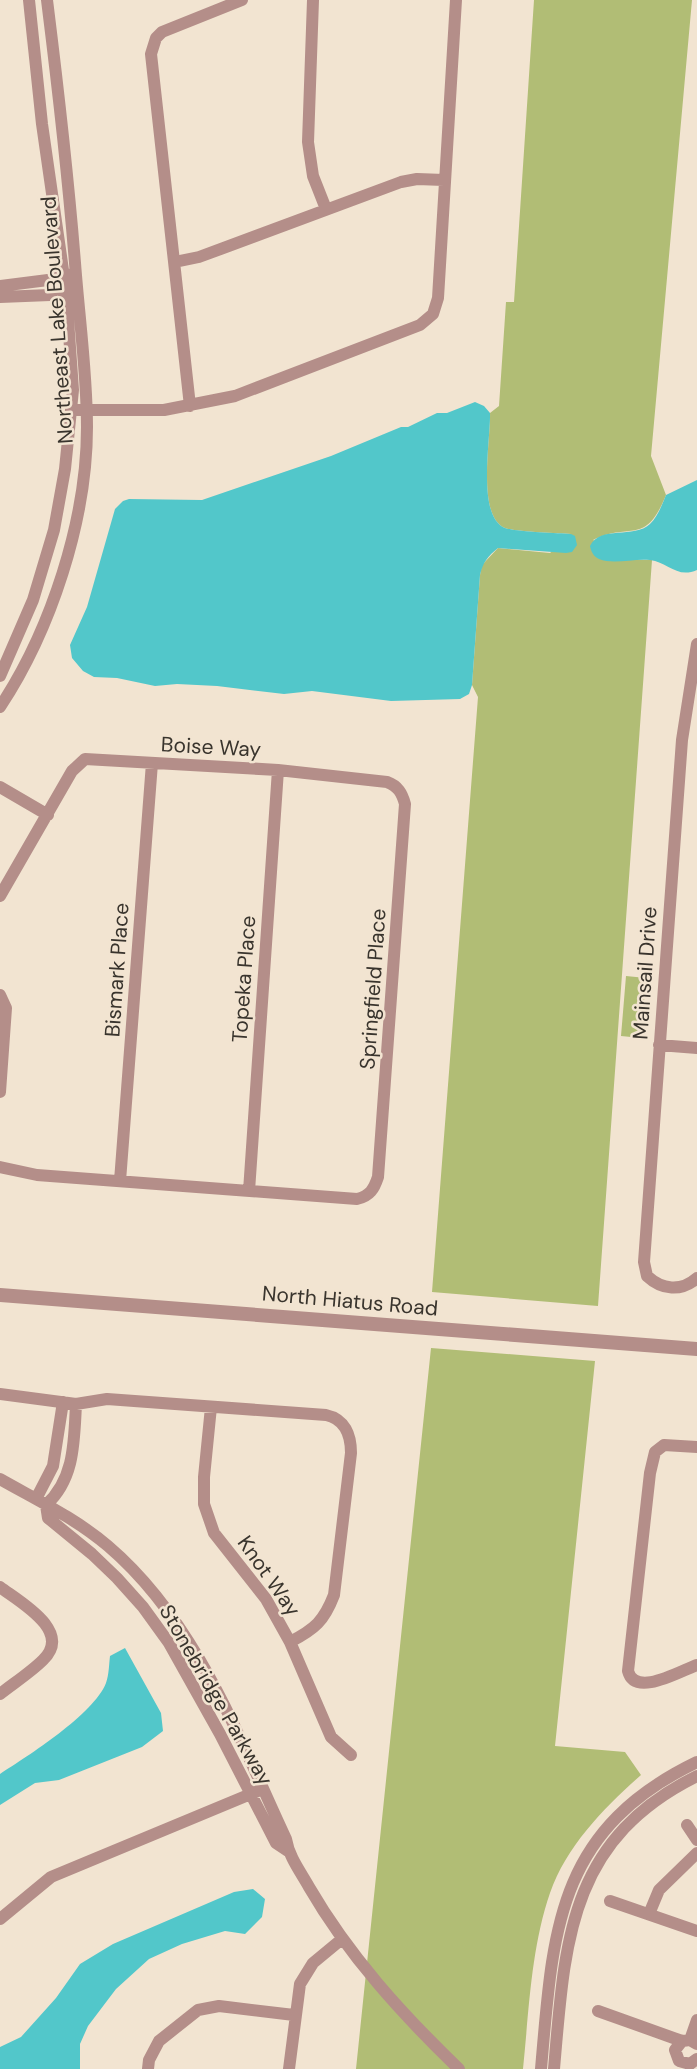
<svg xmlns="http://www.w3.org/2000/svg" width="697" height="2069" font-family="'DM Sans',sans-serif">
	<style>
		.green { fill: #b1bd75 }
		.water { fill: #52c7ca }
		.lines { fill: none; stroke-linecap: round; stroke-linejoin: round }
		.minor { stroke: #b48e89; stroke-width: 12 }
		.tertiary { stroke: #b48e89; stroke-width: 14 }
		.labels { text-anchor: middle; stroke-width: 5; stroke-linejoin: round; paint-order: stroke }
		.street-label { font-size: 21px; fill: #39342d; stroke: #f2e4d1 }
	</style>
	<rect width="100%" height="100%" fill="#f2e4d1"/>
	<!-- green -->
	<path class="green" d="M 534,0 L 692,0 L 651,456 L 666,495 C 645,547 632,521 593,540 L 639,560 L 652,560 L 598,1306 L 432,1292 L 478,697 L 472,685 L 480,575 L 482,565 L 498,548 L 550,553 L 571,534 C 557,533 516,532 505,528 C 476,516 491,438 490,413 L 499,406 L 506,302 L 514,302 Z
		M 626,976 L 646,978 L 641,1038 L 621,1036 Z
		M 431,1348 L 595,1361 L 555,1746 L 625,1752 L 641,1775 C 604,1808 567,1845 550,1893 C 531,1948 529,2011 523,2069 L 356,2069 Z"/>
	<!-- water -->
	<path class="water" d="M 475,402 L 484,406 L 490,413 C 491,438 476,516 505,528 C 516,532 557,533 571,534 L 575,536 L 577,545 L 572,552 L 566,553 L 498,548 C 488,556 483,562 480,575 L 472,685 L 469,694 L 460,699 L 391,701 L 312,691 L 284,694 L 217,686 L 177,684 L 155,686 L 117,678 L 94,677 L 83,671 L 72,658 L 70,645 L 87,607 L 115,509 L 123,501 L 129,499 L 202,500 L 331,456 L 401,427 L 408,427 L 437,413 L 447,413 Z
		M 697,480 L 697,570 C 677,579 668,562 650,560 C 634,558 614,565 599,559 C 593,556 591,551 590,546 C 600,525 634,539 650,524 C 658,516 662,505 666,495 Z
		M 125,1648 L 161,1713 L 163,1731 L 142,1747 L 59,1780 L 35,1783 L 0,1805 L 0,1774 C 28,1756 94,1714 106,1683 C 109,1675 109,1664 110,1656 Z
		M 253,1889 L 265,1899 L 262,1917 L 245,1934 L 225,1931 L 182,1944 L 149,1959 L 116,1989 L 88,2026 L 80,2044 L 80,2069 L 0,2069 L 0,2047 L 21,2037 L 56,1998 L 80,1964 L 113,1944 L 234,1892 Z"/>
	<g class="lines">
		<!-- minor -->
		<path class="minor" d="M 313,0 L 308,142 L 313,176 L 326,209
			M 175,262 L 199,257 L 401,182 L 417,179 L 444,180
			M 0,286 L 48,280 L 72,274
			M 0,297 L 50,295 L 73,290
			M 190,406 L 151,54 L 156,38 L 162,32 L 242,0
			M 72,410 L 164,410 L 235,396 L 420,325 L 433,314 L 438,298 L 456,0
			M 697,644 L 682,740 L 644,1262 L 647,1276 C 662,1290 681,1292 697,1278
			M 0,676 L 33,600 L 54,530 L 65,469 L 73,390 L 66,291 L 42,124 L 29,0
			M 0,707 C 51,630 87,520 87,427 C 87,373 79,317 75,263 C 68,175 58,88 47,0
			M 0,787 L 48,815
			M 0,896 L 72,771 L 85,759 L 278,770 L 387,782 C 398,786 402,793 405,804 L 378,1177 C 374,1189 370,1196 357,1199 L 37,1175 L 0,1167
			M 0,995 L 6,1008 L 0,1092
			M 659,1045 L 697,1048
			M 120,1181 L 152,763
			M 249,1191 L 278,770
			M 0,1394 L 76,1404 L 107,1399 L 326,1415 C 345,1419 351,1435 351,1453 L 334,1595 C 324,1621 315,1629 290,1642
			M 211,1407 L 204,1477 L 204,1504 L 214,1533 L 266,1599 L 290,1642 L 331,1737 L 351,1755
			M 697,1447 L 664,1445 L 655,1452 L 650,1473 L 628,1671 C 635,1698 680,1671 697,1665
			M 0,1479 C 37,1500 75,1518 108,1546 C 196,1621 238,1736 286,1839 C 289,1857 300,1871 309,1887 C 349,1956 402,2014 459,2069
			M 36,1499 L 53,1466 L 63,1402
			M 46,1505 L 48,1518 L 92,1554 L 117,1578 L 143,1607 L 169,1643 L 220,1734 L 276,1843 L 288,1851
			M 46,1505 C 75,1479 74,1441 76,1404
			M 0,1587 C 20,1602 73,1631 43,1660 C 31,1672 14,1683 0,1694
			M 687,1825 L 697,1840
			M 610,1901 L 697,1931
			M 649,1914 L 659,1890 L 697,1853
			M 0,1919 L 51,1877 L 258,1791
			M 598,2011 L 682,2041 L 690,2040 L 697,2044
			M 690,2040 L 697,2020
			M 682,2041 L 675,2050 L 679,2061 L 690,2064 L 697,2059
			M 148,2069 L 149,2060 L 159,2041 L 198,2010 L 219,2006 L 294,2015
			M 289,2069 L 300,1984 L 313,1963 L 342,1939
			M 541,2069 C 553,1930 556,1830 697,1762
			M 554,2069 C 565,1942 568,1840 697,1776"/>
		<!-- tertiary -->
		<path class="tertiary" d="M 0,1295 L 697,1349"/>
	</g>
	<g class="labels">
		<!-- street labels -->
		<g class="street-label">
			<text transform="translate(57 320) rotate(-94)" y="7">Northeast Lake Boulevard</text>
			<text transform="translate(211 747) rotate(3)" y="7">Boise Way</text>
			<text transform="translate(117 970) rotate(-86)" y="7">Bismark Place</text>
			<text transform="translate(645 973) rotate(-86)" y="7">Mainsail Drive</text>
			<text transform="translate(244 979) rotate(-86)" y="7">Topeka Place</text>
			<text transform="translate(373 989) rotate(-86)" y="7">Springfield Place</text>
			<text transform="translate(350 1301) rotate(5)" y="7">North Hiatus Road</text>
			<text transform="translate(269 1576) rotate(55)" y="7">Knot Way</text>
			<text transform="translate(216 1695) rotate(60)" y="7">Stonebridge Parkway</text>
		</g>
	</g>
</svg>
